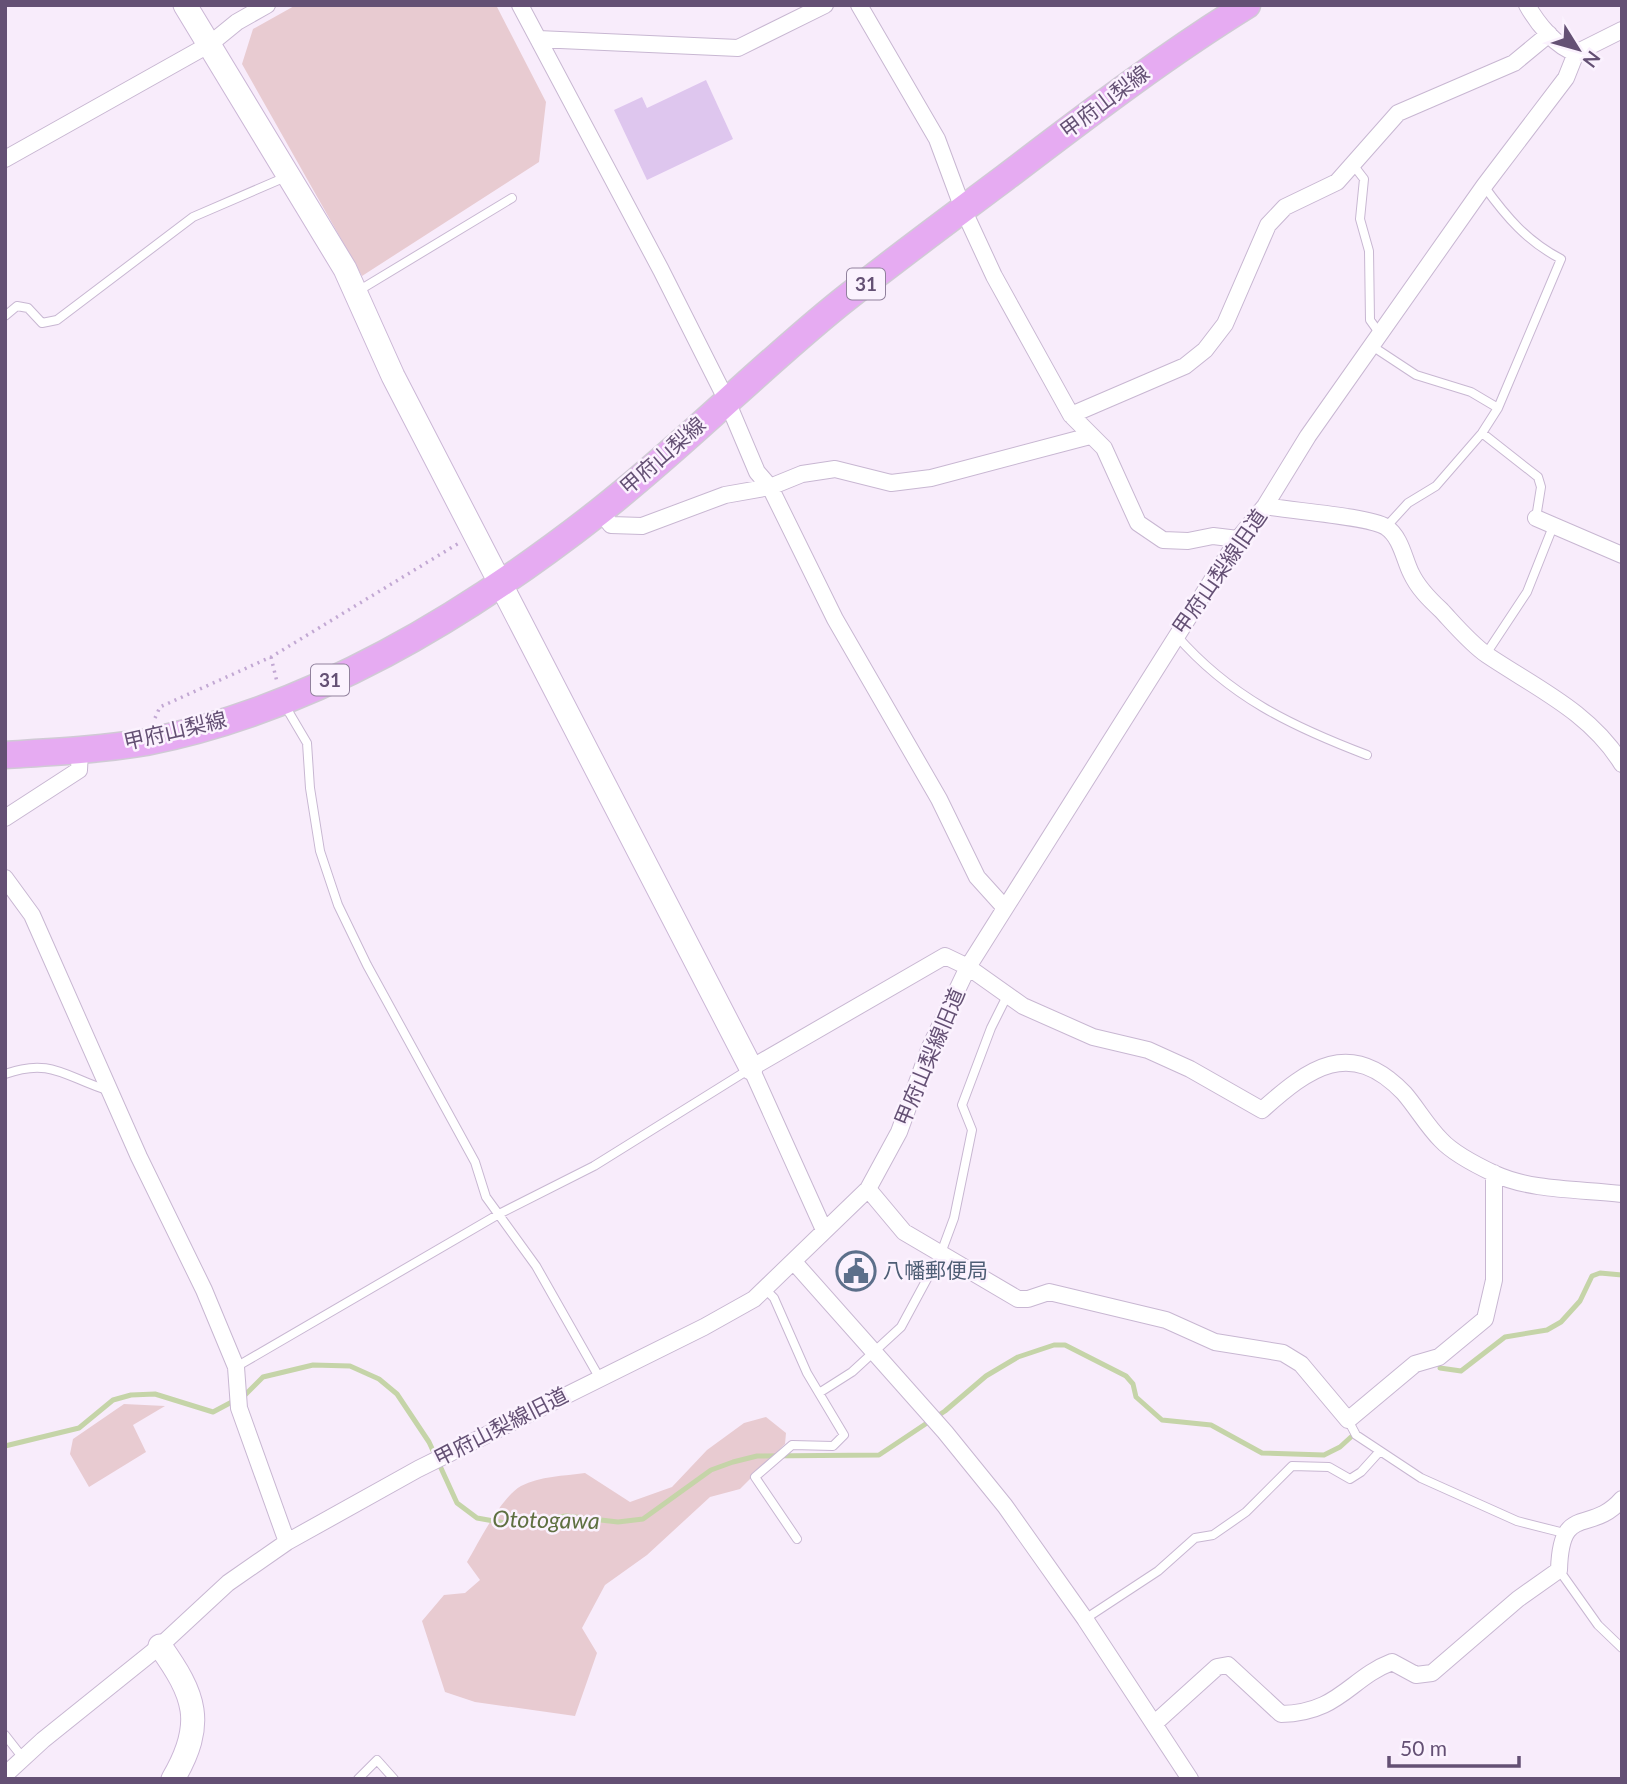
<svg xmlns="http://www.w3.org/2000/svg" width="1627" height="1784" font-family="Lato,'Noto Sans JP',sans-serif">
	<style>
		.green { fill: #e8cbd1 }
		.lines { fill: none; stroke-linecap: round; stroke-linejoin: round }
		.stream { stroke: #c5d4a8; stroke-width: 5 }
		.building { fill: #dec6ee }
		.lane-casing { stroke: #c8b7d2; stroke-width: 10 }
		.street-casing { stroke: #c8b7d2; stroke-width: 18 }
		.secondary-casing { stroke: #cbb7d6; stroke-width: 25 }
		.primary-casing { stroke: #d0cad5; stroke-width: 29 }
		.path { stroke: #c2a8d3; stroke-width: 3.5; stroke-dasharray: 2 5; stroke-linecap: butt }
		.lane { stroke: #fff; stroke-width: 8 }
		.street { stroke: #fff; stroke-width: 16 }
		.secondary { stroke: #fff; stroke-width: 23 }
		.primary { stroke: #e6abf2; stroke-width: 26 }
		.labels { text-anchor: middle; stroke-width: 5; stroke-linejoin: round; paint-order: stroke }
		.shield { fill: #fbf2fe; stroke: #91819d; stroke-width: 2 }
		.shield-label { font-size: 19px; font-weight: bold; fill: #645074 }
		.street-label { font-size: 21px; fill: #645074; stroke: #fbf2fe }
		.service-label { font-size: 21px; fill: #4e5e75; stroke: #fbf2fe; text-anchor: start }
		.water-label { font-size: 23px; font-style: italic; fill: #5f7041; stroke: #fbf2fe }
	</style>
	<rect width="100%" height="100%" fill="#f8ecfb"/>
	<!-- green -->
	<path class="green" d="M 296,5 L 496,5 L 546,102 L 539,162 L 362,276 L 242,64 L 253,29 Z
		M 124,1404 L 165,1406 L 133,1425 L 146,1452 L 89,1487 L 70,1454 L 73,1439 Z
		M 766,1417 L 786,1433 L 785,1444 L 740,1489 L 710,1497 L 647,1555 L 605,1585 L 582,1628 L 597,1653 L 575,1716 L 475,1702 L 445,1692 L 422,1621 L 444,1595 L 465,1593 L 480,1580 L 467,1562 C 479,1542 501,1497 521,1486 C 540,1476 564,1476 585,1473 L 630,1502 L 672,1487 L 707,1450 L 744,1423 Z"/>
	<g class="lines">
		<!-- stream -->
		<path class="stream" d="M 1440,1368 L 1461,1371 L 1505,1337 L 1547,1330 L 1561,1322 L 1580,1301 L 1592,1276 L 1600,1273 L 1622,1275
			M 5,1446 L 79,1428 L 113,1400 L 131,1395 L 155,1394 L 213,1412 L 245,1395 L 263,1377 L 313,1365 L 350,1366 L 379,1379 L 397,1394 L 429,1442 L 457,1503 L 477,1518 L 505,1523 L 566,1516 L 618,1522 L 643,1519 L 711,1470 L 733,1462 L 757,1456 L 879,1455 L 945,1411 L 986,1376 L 1018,1357 L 1054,1345 L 1065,1345 L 1126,1376 L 1133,1384 L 1136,1397 L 1162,1420 L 1211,1425 L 1262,1453 L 1324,1455 L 1340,1447 L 1351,1437"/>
	</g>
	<!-- building -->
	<path class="building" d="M 706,80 L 733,139 L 647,180 L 614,110 L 642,97 L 647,108 Z"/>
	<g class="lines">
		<!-- lane casing -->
		<g class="lane-casing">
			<path id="lane" d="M 1354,166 L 1364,179 L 1360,219 L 1369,251 L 1370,320 L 1380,334
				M 358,291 L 512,198
				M 5,316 L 17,306 L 28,308 L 42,323 L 57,320 L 193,217 L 288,176
				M 1372,346 L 1416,375 L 1471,392 L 1498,408
				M 1482,433 L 1538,477 L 1541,487 L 1536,518
				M 1386,527 L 1408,503 L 1436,486 L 1482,433 L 1498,408 L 1561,259 C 1527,241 1507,218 1484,186
				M 1176,635 C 1230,697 1291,726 1367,755
				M 1486,654 L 1527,592 L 1554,524
				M 284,704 L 307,743 L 310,788 L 320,851 L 338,905 L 367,965 L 475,1162 L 486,1197 L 536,1266 L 599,1377
				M 5,1074 C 52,1057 66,1078 110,1091
				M 765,1289 L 774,1298 L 807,1373 L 844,1435 L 833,1446 L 792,1445 L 755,1477 L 797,1539
				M 236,1367 L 499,1214 L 594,1166 L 748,1070
				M 819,1393 L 852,1372 L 901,1327 L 941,1253 L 954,1218 L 972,1130 L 962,1105 L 991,1028 L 1007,996
				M 1348,1420 L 1356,1435 L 1421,1478 L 1517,1521 L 1564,1533
				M 1559,1570 L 1598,1625 L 1622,1648
				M 1085,1619 L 1158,1571 L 1195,1538 L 1213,1535 L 1246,1512 L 1292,1466 L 1329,1467 L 1350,1479 L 1361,1472 L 1380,1451
				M 5,1735 L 23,1758
				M 358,1779 L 377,1760 L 394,1779"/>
		</g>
		<!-- street casing -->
		<g class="street-casing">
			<path id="street" d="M 520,5 L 661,270 L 727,401 L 757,472 L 770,487 L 835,619 L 939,799 L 977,877 L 1005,908
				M 859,5 L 937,139 L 963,209 L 994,276 L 1071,415 L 1104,448 L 1138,523 L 1163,540 L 1188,541 L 1213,536 L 1238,539
				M 1527,5 C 1537,23 1556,47 1576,53 L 1622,30
				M 538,39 L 738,48 L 825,5
				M 5,159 L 210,44 L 237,22 L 267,5
				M 1071,415 L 1185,366 L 1205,350 L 1225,324 L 1268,225 L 1285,207 L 1337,182 L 1398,113 L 1514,63 L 1549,34
				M 1265,506 C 1290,511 1368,516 1386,527 C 1401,537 1404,559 1411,573 C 1418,588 1429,599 1441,610 C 1455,625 1470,643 1487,655 C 1536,688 1590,712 1622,764
				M 600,511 L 611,525 L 642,526 L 725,495 L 770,487 L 802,474 L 835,469 L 891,483 L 931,478 L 1090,436
				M 1536,518 L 1622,555
				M 5,818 L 79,770 L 80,751
				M 5,878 L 32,915 L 139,1157 L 204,1290 L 236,1367 L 239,1408 L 287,1542
				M 868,1189 L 904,1232 L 1018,1299 L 1028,1299 L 1049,1292 L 1166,1320 L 1215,1342 L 1283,1353 L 1301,1364 L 1348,1420 L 1415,1364 L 1439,1357 L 1485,1319 L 1494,1280 L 1494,1173
				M 824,1230 L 751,1068 L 945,956 L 968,967 L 1023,1006 L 1093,1037 L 1148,1050 L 1190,1069 L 1262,1110 C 1309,1068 1350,1037 1404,1093 C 1417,1108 1427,1126 1441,1140 C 1453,1153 1478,1166 1495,1174 C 1532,1191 1581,1189 1622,1194
				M 794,1262 L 945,1432 L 1005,1506 L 1085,1619 L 1190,1779
				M 1155,1723 L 1217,1667 L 1228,1665 L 1281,1714 C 1339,1713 1350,1678 1392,1662 L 1416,1675 L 1432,1673 L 1518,1599 L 1559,1570 C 1561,1501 1590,1536 1622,1499
				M 5,1775 L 43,1740 L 160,1646 L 228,1583 L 287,1542 L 418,1469 L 704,1327 L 754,1299 L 868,1189 L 899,1132 L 930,1047 L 968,967 L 1238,539 L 1265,506 L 1308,436 L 1484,186 L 1566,78 L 1576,53"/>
		</g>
		<!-- secondary casing -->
		<g class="secondary-casing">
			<path id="secondary" d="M 185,5 L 345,269 L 393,376 L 751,1068
				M 160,1646 C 195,1695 206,1723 173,1779"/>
		</g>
		<!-- primary casing -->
		<g class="primary-casing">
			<path id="primary" d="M 5,755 C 52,752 99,750 146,742 C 313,709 466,616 599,512 C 682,447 757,370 840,303 C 894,260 950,219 1006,177 C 1085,117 1163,57 1247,5"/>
		</g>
		<!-- path -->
		<path class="path" d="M 271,657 L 277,682
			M 155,718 L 160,707 L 271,657 L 459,543"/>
		<!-- lane -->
		<use href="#lane" class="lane"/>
		<!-- street -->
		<use href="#street" class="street"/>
		<!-- secondary -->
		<use href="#secondary" class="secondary"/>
		<!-- primary -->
		<use href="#primary" class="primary"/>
	</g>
	<!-- icons -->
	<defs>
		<g id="civic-ring" transform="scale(2.0125)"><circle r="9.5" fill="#fbf2fe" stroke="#5c6f8a" stroke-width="1.5"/><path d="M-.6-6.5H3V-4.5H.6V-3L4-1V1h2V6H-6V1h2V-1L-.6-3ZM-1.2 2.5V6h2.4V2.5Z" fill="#5c6f8a"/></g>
	</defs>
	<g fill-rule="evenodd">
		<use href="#civic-ring" x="856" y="1271"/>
	</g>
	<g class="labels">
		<!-- shield labels -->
		<g class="shield">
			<rect x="847" y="268.5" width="38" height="31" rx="5"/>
			<rect x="311" y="664.5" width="38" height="31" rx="5"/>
		</g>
		<g class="shield-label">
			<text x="866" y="291">31</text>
			<text x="330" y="687">31</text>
		</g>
		<!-- street labels -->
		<g class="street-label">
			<text transform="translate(1105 102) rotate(-37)" y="7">甲府山梨線</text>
			<text transform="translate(663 456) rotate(-41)" y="7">甲府山梨線</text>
			<text transform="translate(1220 572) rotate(-55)" y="7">甲府山梨線旧道</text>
			<text transform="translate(175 731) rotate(-13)" y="7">甲府山梨線</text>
			<text transform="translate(930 1057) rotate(-67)" y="7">甲府山梨線旧道</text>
			<text transform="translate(501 1427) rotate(-27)" y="7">甲府山梨線旧道</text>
		</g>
		<!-- service labels -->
		<g class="service-label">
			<text x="883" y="1278">八幡郵便局</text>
		</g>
		<!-- water labels -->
		<g class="water-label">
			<text transform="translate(546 1520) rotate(1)" y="8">Ototogawa</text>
		</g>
	</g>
	<!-- border -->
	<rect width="1627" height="1784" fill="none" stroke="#645074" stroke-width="14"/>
	<!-- north arrow -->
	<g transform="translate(1578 49) rotate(127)" stroke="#fbf2fe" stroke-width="5" paint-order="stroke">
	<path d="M0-5L12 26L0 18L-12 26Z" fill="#645074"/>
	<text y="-10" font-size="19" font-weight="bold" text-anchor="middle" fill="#645074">N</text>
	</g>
	<!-- scale -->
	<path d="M1389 1756v10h130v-10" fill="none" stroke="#645074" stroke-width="3.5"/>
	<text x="1400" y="1756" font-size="21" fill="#645074" stroke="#fbf2fe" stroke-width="5" paint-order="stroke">50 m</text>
</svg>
